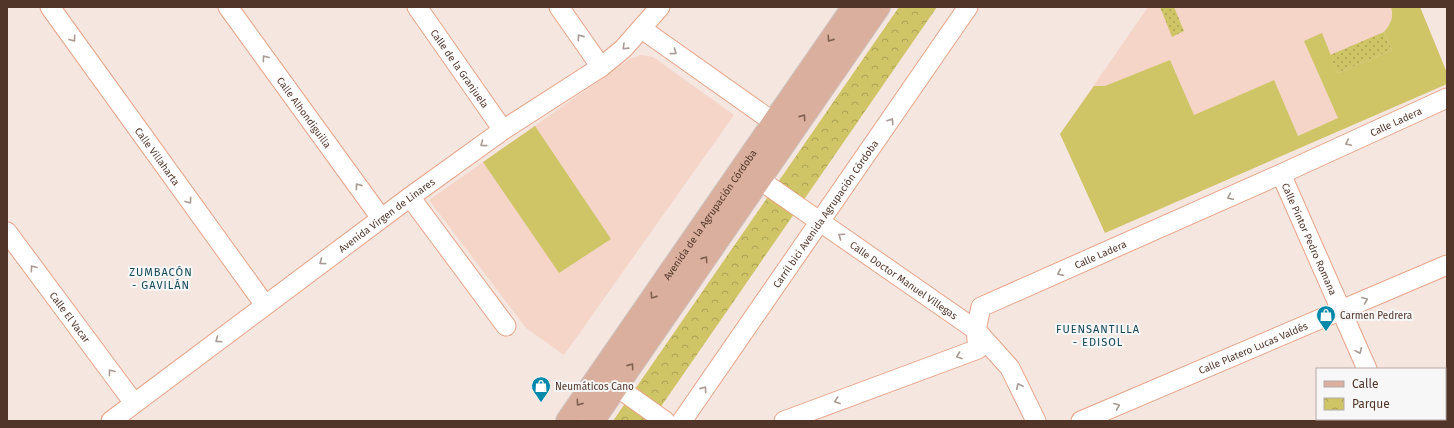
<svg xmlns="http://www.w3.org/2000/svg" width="1454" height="428" font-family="'Fira Sans',sans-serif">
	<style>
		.built { fill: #f5d5c8 }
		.grass { fill: #cfc566 }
		.park { fill: url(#park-crowns) }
		.garden { fill: url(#garden-dots) }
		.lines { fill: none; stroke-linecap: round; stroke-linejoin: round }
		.street-casing { stroke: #e8a387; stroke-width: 21 }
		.primary-casing { stroke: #cec6c3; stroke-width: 24 }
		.street { stroke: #fff; stroke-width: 19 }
		.primary { stroke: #daaf9d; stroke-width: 22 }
		.oneway { stroke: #a89a94 }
		.oneway2 { stroke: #816052 }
		.labels { text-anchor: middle; stroke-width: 4; stroke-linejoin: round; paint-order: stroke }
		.street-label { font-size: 10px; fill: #513529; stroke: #f7f7f7 }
		.poi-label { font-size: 10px; fill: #513529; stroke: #f7f7f7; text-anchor: start }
		.neighbourhood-label { font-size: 11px; letter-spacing: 1px; fill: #144859; stroke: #f7f7f7 }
	</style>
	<defs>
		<pattern id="park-crowns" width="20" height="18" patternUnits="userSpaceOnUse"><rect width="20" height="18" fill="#cfc566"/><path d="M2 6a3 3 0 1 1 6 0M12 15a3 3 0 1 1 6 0" fill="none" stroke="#aaa154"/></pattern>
		<pattern id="garden-dots" width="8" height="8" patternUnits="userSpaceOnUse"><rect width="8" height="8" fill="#cfc566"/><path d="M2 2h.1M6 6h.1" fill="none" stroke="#aaa154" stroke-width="1.8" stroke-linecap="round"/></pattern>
	</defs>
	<rect width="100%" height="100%" fill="#f5e6e0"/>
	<!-- built -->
	<path class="built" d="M 1148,7 L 1420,7 L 1447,73 L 1447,84 L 1217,183 L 1060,134 Z
		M 641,55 L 653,57 L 734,115 L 564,355 L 526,328 L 429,200 L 630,59 Z"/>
	<!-- grass -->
	<path class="grass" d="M 1391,7 L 1420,7 L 1447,73 L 1447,84 L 1105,233 L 1060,134 L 1094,86 L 1105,86 L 1170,60 L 1194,115 L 1274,80 L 1298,136 L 1338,118 L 1304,41 L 1322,33 L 1338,73 L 1392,50 L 1384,32 C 1391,24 1394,17 1391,7 Z
		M 535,126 L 611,239 L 559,273 L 483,162 Z"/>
	<!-- park -->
	<path class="park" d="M 899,7 L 937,7 L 651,421 L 613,421 Z"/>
	<!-- garden -->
	<path class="garden" d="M 1160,7 L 1174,7 L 1184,31 L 1172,37 Z
		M 1384,32 L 1392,50 L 1338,73 L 1330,55 Z"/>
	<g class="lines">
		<!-- street casing -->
		<g class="street-casing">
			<g id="street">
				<path id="s1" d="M 50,7 L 265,305"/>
				<path id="s2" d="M 228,7 L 381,218"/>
				<path id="s3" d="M 417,7 L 503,130"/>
				<path d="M 559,7 L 601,67"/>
				<path d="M 642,29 L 786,131"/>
				<path id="s4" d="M 747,171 L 976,330 L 1010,368 L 1036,421"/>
				<path id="s5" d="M 1281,174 L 1367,369"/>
				<path d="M 410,197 L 506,326"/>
				<path id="s6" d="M 7,232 L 134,403"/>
				<path d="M 617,387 L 665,421"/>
				<path d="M 1389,419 L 1389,421"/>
				<path id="s7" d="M 111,421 L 410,197 L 503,130 L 601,67 L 623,49 L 660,7"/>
				<path id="s8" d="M 682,421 L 968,7"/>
				<path id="s9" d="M 784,421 L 978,349 L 976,330 L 981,307 L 1281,174 L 1447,98"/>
				<path id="s10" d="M 1081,421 L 1447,265"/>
				<path d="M 1336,421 L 1340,419"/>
				<path d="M 1442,421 L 1447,419"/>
			</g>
		</g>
		<!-- primary casing -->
		<g class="primary-casing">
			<g id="primary">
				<path id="s11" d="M 567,421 L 853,7"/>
				<path d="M 593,421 L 879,7"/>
			</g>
		</g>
		<!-- street -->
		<use href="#street" class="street"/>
		<!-- primary -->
		<use href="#primary" class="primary"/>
	</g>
	<!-- one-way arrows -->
	<defs><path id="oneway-chevron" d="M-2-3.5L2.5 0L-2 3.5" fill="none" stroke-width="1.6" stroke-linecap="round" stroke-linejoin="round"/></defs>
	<g class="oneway">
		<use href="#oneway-chevron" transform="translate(580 37) rotate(-125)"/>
		<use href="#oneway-chevron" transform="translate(73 39) rotate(54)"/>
		<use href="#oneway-chevron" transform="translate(625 47) rotate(136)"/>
		<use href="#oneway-chevron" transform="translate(674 52) rotate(36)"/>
		<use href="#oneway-chevron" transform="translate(265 58) rotate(-126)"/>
		<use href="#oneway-chevron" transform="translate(891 121) rotate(-56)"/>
		<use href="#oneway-chevron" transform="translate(1348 143) rotate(155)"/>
		<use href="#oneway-chevron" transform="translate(483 144) rotate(144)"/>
		<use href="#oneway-chevron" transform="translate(358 186) rotate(-126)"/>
		<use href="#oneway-chevron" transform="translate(1230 197) rotate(156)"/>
		<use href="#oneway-chevron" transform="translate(189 201) rotate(54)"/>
		<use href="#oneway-chevron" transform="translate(841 236) rotate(-145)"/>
		<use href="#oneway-chevron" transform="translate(322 262) rotate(143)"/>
		<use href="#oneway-chevron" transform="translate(33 268) rotate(-127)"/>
		<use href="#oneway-chevron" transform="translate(1060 273) rotate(156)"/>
		<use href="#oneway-chevron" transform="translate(1365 300) rotate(-23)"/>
		<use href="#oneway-chevron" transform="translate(218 340) rotate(143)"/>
		<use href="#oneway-chevron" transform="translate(1359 351) rotate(66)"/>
		<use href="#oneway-chevron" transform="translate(959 356) rotate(160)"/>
		<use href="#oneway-chevron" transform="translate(111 372) rotate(-127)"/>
		<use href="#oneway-chevron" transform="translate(1019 386) rotate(-116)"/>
		<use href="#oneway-chevron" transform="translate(704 389) rotate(-55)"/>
		<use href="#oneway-chevron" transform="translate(837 401) rotate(160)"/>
		<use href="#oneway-chevron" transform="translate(1117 406) rotate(-23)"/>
	</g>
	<g class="oneway2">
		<use href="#oneway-chevron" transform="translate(830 39) rotate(125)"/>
		<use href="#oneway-chevron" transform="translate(803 117) rotate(-55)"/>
		<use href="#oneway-chevron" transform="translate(705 259) rotate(-55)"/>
		<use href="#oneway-chevron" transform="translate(653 296) rotate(125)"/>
		<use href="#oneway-chevron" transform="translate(631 366) rotate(-55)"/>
		<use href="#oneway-chevron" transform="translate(579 403) rotate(125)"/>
	</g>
	<!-- icons -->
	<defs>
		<g id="shop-pin" transform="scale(1)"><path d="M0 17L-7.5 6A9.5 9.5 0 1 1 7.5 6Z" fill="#0489aa" stroke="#f7f7f7"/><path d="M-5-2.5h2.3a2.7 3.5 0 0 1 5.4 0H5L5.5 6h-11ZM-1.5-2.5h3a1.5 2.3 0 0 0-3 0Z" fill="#fff"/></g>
	</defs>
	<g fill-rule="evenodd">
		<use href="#shop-pin" x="1326" y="315"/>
		<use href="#shop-pin" x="541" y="386"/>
	</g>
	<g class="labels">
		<!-- street labels -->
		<g class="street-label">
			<text dy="4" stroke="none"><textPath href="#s3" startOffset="75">Calle de la Granjuela</textPath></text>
			<text dy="4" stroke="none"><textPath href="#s2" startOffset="130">Calle Alhondiguilla</textPath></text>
			<text dy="4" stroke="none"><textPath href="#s9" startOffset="704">Calle Ladera</textPath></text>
			<text dy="4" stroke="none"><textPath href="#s1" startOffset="184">Calle Villaharta</textPath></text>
			<text dy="4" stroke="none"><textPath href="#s11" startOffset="251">Avenida de la Agrupación Córdoba</textPath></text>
			<text dy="4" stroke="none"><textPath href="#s8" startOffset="252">Carril bici Avenida Agrupación Córdoba</textPath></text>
			<text dy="4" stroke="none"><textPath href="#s7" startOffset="344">Avenida Virgen de Linares</textPath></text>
			<text dy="4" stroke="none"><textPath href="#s5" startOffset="71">Calle Pintor Pedro Romana</textPath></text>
			<text dy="4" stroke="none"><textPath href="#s9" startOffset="380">Calle Ladera</textPath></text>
			<text dy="4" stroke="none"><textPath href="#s4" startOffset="191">Calle Doctor Manuel Villegas</textPath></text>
			<text dy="4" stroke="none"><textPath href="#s6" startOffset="106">Calle El Vacar</textPath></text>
			<text dy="4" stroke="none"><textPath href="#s10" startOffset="187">Calle Platero Lucas Valdés</textPath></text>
		</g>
		<!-- poi labels -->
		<g class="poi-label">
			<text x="1340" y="319">Carmen Pedrera</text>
			<text x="555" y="390">Neumáticos Cano</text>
		</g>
		<!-- neighbourhood labels -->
		<g class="neighbourhood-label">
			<text x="161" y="276">ZUMBACÓN<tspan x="161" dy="13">- GAVILÁN</tspan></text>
			<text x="1098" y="333">FUENSANTILLA<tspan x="1098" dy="13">- EDISOL</tspan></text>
		</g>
	</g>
	<!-- border -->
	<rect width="1454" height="428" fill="none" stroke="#513529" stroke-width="16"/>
	<!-- legend -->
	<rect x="1316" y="368" width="130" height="52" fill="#f7f7f7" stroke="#b5a9a5"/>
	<rect x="1324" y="381" width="20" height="6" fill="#daaf9d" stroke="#b5a9a5"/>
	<text x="1352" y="388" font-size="12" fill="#513529">Calle</text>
	<rect x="1324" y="398" width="20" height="12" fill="url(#park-crowns)" stroke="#b5a9a5"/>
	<text x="1352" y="408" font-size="12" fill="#513529">Parque</text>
</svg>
